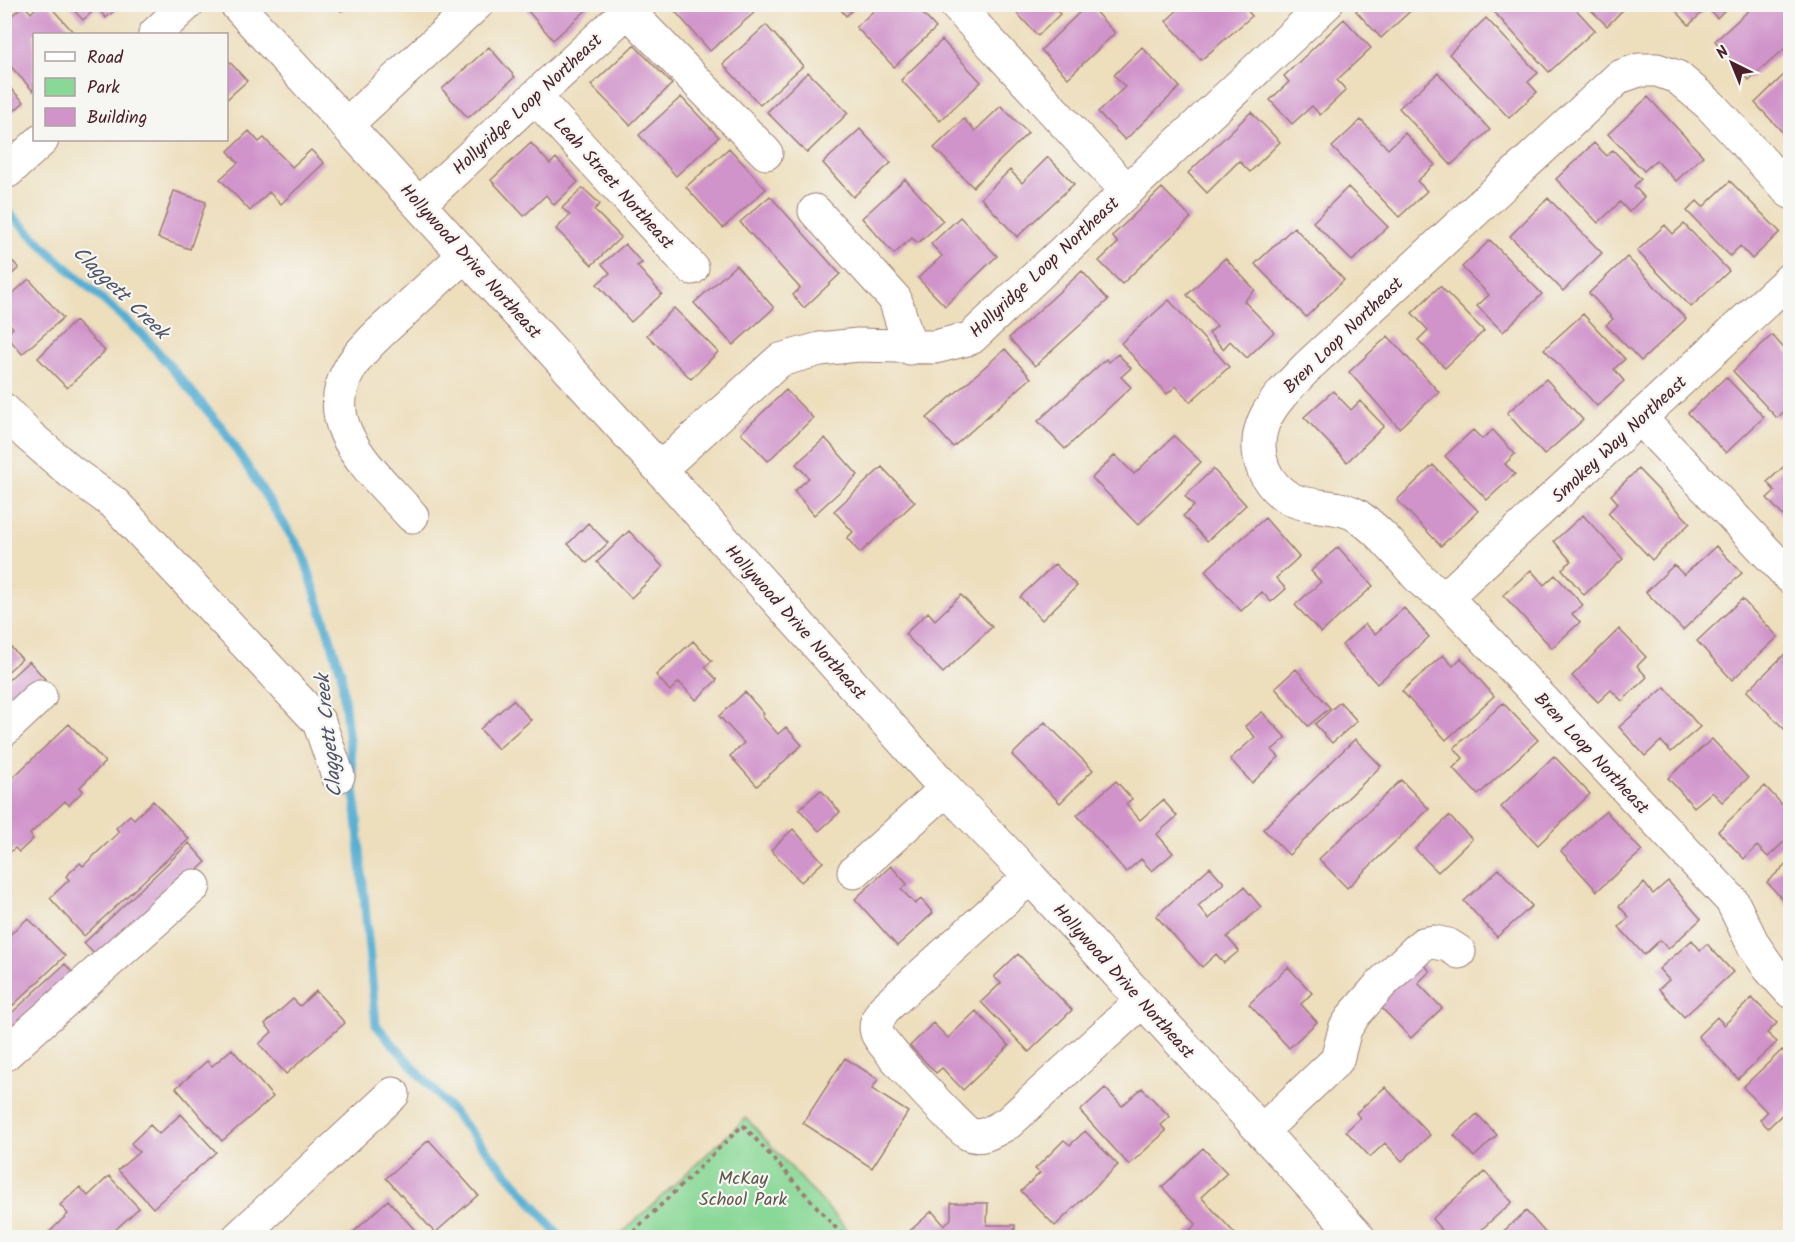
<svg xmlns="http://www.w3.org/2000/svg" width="1795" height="1242" font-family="Kalam,sans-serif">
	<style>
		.green { fill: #8ad897; stroke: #6a7c61; stroke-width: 1.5 }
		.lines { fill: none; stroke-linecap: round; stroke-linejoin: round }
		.stream { stroke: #56afd3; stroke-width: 9 }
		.building { fill: #d093ca }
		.minor-casing { stroke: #9c7e74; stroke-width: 35 }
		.path { stroke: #9c7e74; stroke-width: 4; stroke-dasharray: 4.5 4.5; stroke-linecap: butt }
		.minor { stroke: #fff; stroke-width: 33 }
		.labels { text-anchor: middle; stroke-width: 4.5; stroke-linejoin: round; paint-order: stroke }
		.street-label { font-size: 18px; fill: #4a1f2b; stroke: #f6f6f2 }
		.park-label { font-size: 18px; fill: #5d564b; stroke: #f6f6f2 }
		.water-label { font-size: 20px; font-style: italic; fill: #4e5166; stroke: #f6f6f2 }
	</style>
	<rect width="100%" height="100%" fill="#f6f6f2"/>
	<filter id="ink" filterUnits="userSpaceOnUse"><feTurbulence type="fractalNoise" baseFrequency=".0167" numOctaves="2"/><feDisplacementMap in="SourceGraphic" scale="12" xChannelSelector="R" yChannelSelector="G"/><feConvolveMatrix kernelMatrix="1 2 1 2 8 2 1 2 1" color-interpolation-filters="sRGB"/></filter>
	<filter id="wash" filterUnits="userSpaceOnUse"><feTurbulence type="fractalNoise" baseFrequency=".008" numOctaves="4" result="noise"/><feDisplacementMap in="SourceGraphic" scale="24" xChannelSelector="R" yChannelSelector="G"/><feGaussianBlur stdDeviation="1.35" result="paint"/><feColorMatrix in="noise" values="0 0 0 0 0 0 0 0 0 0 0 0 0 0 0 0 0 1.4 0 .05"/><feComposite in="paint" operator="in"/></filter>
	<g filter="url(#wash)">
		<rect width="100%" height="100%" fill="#eddebc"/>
		<!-- green -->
		<path class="green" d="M 746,1118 L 854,1237 L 618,1237 Z"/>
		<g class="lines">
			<!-- stream -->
			<path class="stream" d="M 4,208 L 56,258 L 147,339 L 223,429 L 303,554 L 341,672 L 353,776 L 376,1025 L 520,1188 L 561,1238"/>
		</g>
		<g id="blocks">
			<!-- building -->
			<path class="building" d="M 40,4 L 48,4 L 75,34 L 34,34 L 34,89 L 33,91 L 4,59 L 4,22 L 24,5 L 31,13 Z
				M 68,4 L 122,4 L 106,18 L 97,8 L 83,20 Z
				M 334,4 L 349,4 L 341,11 Z
				M 533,4 L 593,4 L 553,40 L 527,10 Z
				M 680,4 L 747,4 L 754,13 L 710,51 L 674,10 Z
				M 836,4 L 859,4 L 846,16 Z
				M 881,4 L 914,4 L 936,28 L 894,67 L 856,27 Z
				M 1018,4 L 1055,4 L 1053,7 L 1060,14 L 1038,36 L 1015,11 L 1020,6 Z
				M 1088,4 L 1115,33 L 1068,78 L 1041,50 Z
				M 1184,4 L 1242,4 L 1252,16 L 1201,60 L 1166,21 Z
				M 1363,4 L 1418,4 L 1381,38 L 1356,11 Z
				M 1504,4 L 1571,4 L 1595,30 L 1549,72 L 1495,13 Z
				M 1585,4 L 1629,4 L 1607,26 Z
				M 1670,4 L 1731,4 L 1717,18 L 1707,8 L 1689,25 Z
				M 1756,4 L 1790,4 L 1790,44 L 1749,80 L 1715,41 Z
				M 1486,18 L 1538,73 L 1528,82 L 1537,92 L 1509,118 L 1449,54 Z
				M 1344,19 L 1371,48 L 1337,80 L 1346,90 L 1320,115 L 1312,106 L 1292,124 L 1270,100 L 1289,82 L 1284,76 Z
				M 766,25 L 803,66 L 760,105 L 723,64 Z
				M 942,40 L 981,82 L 940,121 L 901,80 Z
				M 634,45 L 672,84 L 630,125 L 591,85 Z
				M 489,47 L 515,77 L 468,118 L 442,89 Z
				M 1142,47 L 1180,87 L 1125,140 L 1098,112 L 1125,87 L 1114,75 Z
				M 226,58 L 247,81 L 226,100 Z
				M 1790,69 L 1790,140 L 1755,103 Z
				M 808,72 L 848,113 L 807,153 L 767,112 Z
				M 1438,73 L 1490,130 L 1451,165 L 1399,108 Z
				M 4,82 L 24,102 L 4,120 Z
				M 681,97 L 719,137 L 676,176 L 639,135 Z
				M 1648,97 L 1703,156 L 1676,181 L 1656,160 L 1644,171 L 1608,134 Z
				M 1001,106 L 1028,133 L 973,187 L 934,148 L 964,119 L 975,131 Z
				M 1251,112 L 1280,142 L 1250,172 L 1239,161 L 1207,193 L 1188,173 Z
				M 1361,120 L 1388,149 L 1405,133 L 1435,165 L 1417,181 L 1427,191 L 1399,217 L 1332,147 Z
				M 860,129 L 891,163 L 853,197 L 823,163 Z
				M 249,131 L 259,142 L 264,138 L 292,167 L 311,150 L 324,163 L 281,204 L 269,192 L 250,211 L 220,179 L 238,163 L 228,151 Z
				M 531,143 L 550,164 L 556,158 L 578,182 L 554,205 L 546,195 L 524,216 L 491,180 Z
				M 1594,143 L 1607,156 L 1613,150 L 1641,179 L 1634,186 L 1644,197 L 1629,212 L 1620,202 L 1598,223 L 1556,179 Z
				M 729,148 L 766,189 L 723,228 L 686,187 Z
				M 1048,157 L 1074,184 L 1017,237 L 981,198 L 1010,170 L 1022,183 Z
				M 905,179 L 943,221 L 918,243 L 912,238 L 894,254 L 862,218 Z
				M 1730,181 L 1780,232 L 1752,259 L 1740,246 L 1730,256 L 1687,211 L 1697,201 L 1703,207 Z
				M 1348,187 L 1388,227 L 1352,261 L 1313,222 Z
				M 583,188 L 600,204 L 594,210 L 621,237 L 592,265 L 556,229 L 570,215 L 562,208 Z
				M 1162,188 L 1191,218 L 1122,284 L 1099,261 L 1118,243 L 1112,236 Z
				M 174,191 L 206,202 L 190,249 L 158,238 Z
				M 770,196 L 840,274 L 804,308 L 793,295 L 800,288 L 740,222 Z
				M 1548,198 L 1602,253 L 1563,291 L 1510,236 Z
				M 960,217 L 997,256 L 945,306 L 918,278 L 942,256 L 931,244 Z
				M 1684,224 L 1729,271 L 1691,307 L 1637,251 L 1665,225 L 1673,234 Z
				M 1294,227 L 1344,280 L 1306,317 L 1255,264 Z
				M 1490,240 L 1542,294 L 1503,332 L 1477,306 L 1489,295 L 1462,267 Z
				M 625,244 L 642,263 L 637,266 L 662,294 L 631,322 L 597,284 L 610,273 L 602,264 Z
				M 4,252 L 19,268 L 4,281 Z
				M 1627,257 L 1686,319 L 1641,361 L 1606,325 L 1613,319 L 1589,293 Z
				M 1225,258 L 1255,290 L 1244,301 L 1274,332 L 1247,358 L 1230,341 L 1223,349 L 1209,333 L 1217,326 L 1187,295 Z
				M 736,265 L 774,308 L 733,345 L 694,303 Z
				M 1082,271 L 1108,300 L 1035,366 L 1009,338 Z
				M 29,279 L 63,318 L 22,354 L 6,335 L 13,328 L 4,318 L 4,301 Z
				M 1440,286 L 1484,331 L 1445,368 L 1418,340 L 1428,330 L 1412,313 Z
				M 1169,300 L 1229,367 L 1190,402 L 1176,386 L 1167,394 L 1121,343 Z
				M 674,308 L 718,352 L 691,379 L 647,335 Z
				M 1583,314 L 1625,359 L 1614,369 L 1624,381 L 1597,406 L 1544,349 Z
				M 75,321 L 105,351 L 67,388 L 38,358 Z
				M 1772,335 L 1790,355 L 1790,406 L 1777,418 L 1733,371 Z
				M 1388,336 L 1439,392 L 1399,428 L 1349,372 Z
				M 1005,349 L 1031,378 L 953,447 L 927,418 Z
				M 1118,354 L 1131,368 L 1121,377 L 1131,387 L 1065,449 L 1038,421 L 1106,359 L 1109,362 Z
				M 1726,377 L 1764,417 L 1726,453 L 1688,413 Z
				M 1546,379 L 1583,420 L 1544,455 L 1507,413 Z
				M 786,390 L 813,418 L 768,461 L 741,433 Z
				M 1333,391 L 1351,410 L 1360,401 L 1384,426 L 1347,462 L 1304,417 Z
				M 1473,430 L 1482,439 L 1493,430 L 1515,454 L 1505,464 L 1515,474 L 1487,500 L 1445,456 Z
				M 1174,436 L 1201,462 L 1138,525 L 1092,478 L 1115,455 L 1134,474 Z
				M 825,438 L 858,475 L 814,515 L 794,491 L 809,478 L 796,464 Z
				M 1790,461 L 1790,510 L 1783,516 L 1767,498 L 1775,491 L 1767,482 Z
				M 1433,465 L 1478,511 L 1441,546 L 1397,500 Z
				M 882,467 L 915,502 L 860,553 L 847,538 L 853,532 L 834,511 Z
				M 1213,469 L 1246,505 L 1207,541 L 1183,516 L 1194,506 L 1185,496 Z
				M 1638,469 L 1690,523 L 1652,560 L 1608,513 L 1618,503 L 1611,495 Z
				M 1583,515 L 1623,559 L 1584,595 L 1562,569 L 1571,561 L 1554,541 Z
				M 1265,518 L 1299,557 L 1276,578 L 1286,589 L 1271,602 L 1262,592 L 1241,611 L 1205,571 Z
				M 588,523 L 608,543 L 587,563 L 568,544 Z
				M 629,531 L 663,567 L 631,598 L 597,562 Z
				M 1716,546 L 1742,573 L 1683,630 L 1646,592 L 1674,565 L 1684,575 Z
				M 1338,547 L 1373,586 L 1321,633 L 1295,605 L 1321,582 L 1311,571 Z
				M 1055,564 L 1077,586 L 1042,620 L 1020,597 Z
				M 1531,570 L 1544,585 L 1555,575 L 1583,605 L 1572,614 L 1580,622 L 1552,648 L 1503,595 Z
				M 961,595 L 992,627 L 943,673 L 905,634 L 928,612 L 935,620 Z
				M 1742,599 L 1778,637 L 1732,680 L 1697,641 Z
				M 1404,608 L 1429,637 L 1377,684 L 1342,645 L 1365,624 L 1375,634 Z
				M 1619,629 L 1646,657 L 1637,666 L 1647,677 L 1622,701 L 1611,690 L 1598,702 L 1572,676 Z
				M 4,640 L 22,659 L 4,675 Z
				M 693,641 L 712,661 L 705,667 L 717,680 L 696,700 L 679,682 L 670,691 L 656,675 Z
				M 1786,653 L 1790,657 L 1790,722 L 1784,729 L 1747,691 Z
				M 1443,655 L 1453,666 L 1461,658 L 1494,696 L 1446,740 L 1402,691 Z
				M 29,661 L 45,679 L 4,716 L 4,684 Z
				M 1296,669 L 1330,708 L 1308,726 L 1275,688 Z
				M 1665,687 L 1700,727 L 1671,752 L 1661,741 L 1645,756 L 1619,727 Z
				M 745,692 L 764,714 L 762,716 L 778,734 L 786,727 L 802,745 L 757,786 L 730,756 L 744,743 L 719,716 Z
				M 513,700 L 531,720 L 498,749 L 480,729 Z
				M 1340,702 L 1357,721 L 1332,743 L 1315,724 Z
				M 1503,703 L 1538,740 L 1478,795 L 1453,768 L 1463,758 L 1454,748 Z
				M 1262,712 L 1286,738 L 1272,750 L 1279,757 L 1252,783 L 1230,759 L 1255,737 L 1245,726 Z
				M 1045,722 L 1093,770 L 1060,803 L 1012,755 Z
				M 69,724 L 105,762 L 80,787 L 83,791 L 69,805 L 65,801 L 30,834 L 33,839 L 19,852 L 15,848 L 4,857 L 4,786 Z
				M 1355,739 L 1381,766 L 1289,855 L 1263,829 Z
				M 1712,739 L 1748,778 L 1722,802 L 1712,792 L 1694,807 L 1668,778 Z
				M 1554,756 L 1590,794 L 1538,845 L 1501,807 Z
				M 1401,780 L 1429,809 L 1347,888 L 1319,859 Z
				M 1116,781 L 1132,799 L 1126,804 L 1140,820 L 1163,800 L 1177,816 L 1157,834 L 1173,853 L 1152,871 L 1141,859 L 1126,872 L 1077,815 Z
				M 1765,786 L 1790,813 L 1790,836 L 1768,857 L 1757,846 L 1744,859 L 1718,831 Z
				M 821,790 L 840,812 L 819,831 L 799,809 Z
				M 153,801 L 189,839 L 84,936 L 50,898 L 69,880 L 66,876 L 80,863 L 83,866 L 119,832 L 116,828 L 130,815 L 134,819 Z
				M 1606,811 L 1642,851 L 1597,891 L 1561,851 Z
				M 1449,816 L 1472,839 L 1438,872 L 1415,849 Z
				M 793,829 L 823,862 L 801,882 L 771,850 Z
				M 189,843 L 206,862 L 100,960 L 84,943 Z
				M 1790,861 L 1790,908 L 1767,882 Z
				M 891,866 L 907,884 L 901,889 L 915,904 L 921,899 L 933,913 L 897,946 L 855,899 Z
				M 1210,867 L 1224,883 L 1198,906 L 1209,919 L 1244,887 L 1261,907 L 1227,937 L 1239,951 L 1224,963 L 1216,954 L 1202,967 L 1156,916 Z
				M 1499,869 L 1532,906 L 1497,937 L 1464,901 Z
				M 1668,881 L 1701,919 L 1668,949 L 1660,940 L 1644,955 L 1619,927 L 1629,917 L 1619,906 L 1644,883 L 1653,894 Z
				M 28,918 L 65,956 L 4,1014 L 4,940 Z
				M 1692,940 L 1700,950 L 1707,944 L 1733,972 L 1684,1017 L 1659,989 L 1669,980 L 1659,969 Z
				M 1018,954 L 1072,1010 L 1029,1052 L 981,1002 L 1001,983 L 994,977 Z
				M 1416,957 L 1430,971 L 1418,983 L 1442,1008 L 1411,1038 L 1373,999 Z
				M 65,964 L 81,982 L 4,1052 L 4,1020 Z
				M 1288,967 L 1312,993 L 1301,1004 L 1317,1022 L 1289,1048 L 1249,1004 Z
				M 316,991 L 345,1023 L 286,1074 L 259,1044 L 272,1032 L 265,1024 L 293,999 L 300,1006 Z
				M 1752,998 L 1777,1023 L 1767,1033 L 1777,1042 L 1738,1079 L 1698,1036 L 1717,1017 L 1724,1025 Z
				M 976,1011 L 1009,1046 L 963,1090 L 942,1068 L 936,1073 L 910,1046 L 933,1023 L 948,1038 Z
				M 232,1049 L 273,1097 L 222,1141 L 176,1088 L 207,1061 L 212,1066 Z
				M 1782,1050 L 1790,1059 L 1790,1107 L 1768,1128 L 1760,1120 L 1767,1112 L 1743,1087 Z
				M 845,1058 L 878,1079 L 872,1089 L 908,1112 L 872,1168 L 803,1123 Z
				M 1385,1087 L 1430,1135 L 1402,1161 L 1385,1143 L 1370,1157 L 1346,1131 L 1360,1118 L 1356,1113 Z
				M 1105,1088 L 1122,1106 L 1142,1088 L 1170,1117 L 1161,1125 L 1166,1131 L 1129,1165 L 1080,1111 Z
				M 181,1114 L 216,1152 L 153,1208 L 118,1170 L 139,1152 L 131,1143 L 150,1125 L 159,1134 Z
				M 1477,1114 L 1497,1135 L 1474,1157 L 1454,1135 Z
				M 1085,1131 L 1118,1165 L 1055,1226 L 1021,1191 L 1040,1173 L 1035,1169 L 1064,1140 L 1070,1145 Z
				M 429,1140 L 478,1195 L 435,1233 L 386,1178 Z
				M 1203,1148 L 1227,1173 L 1201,1197 L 1239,1238 L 1182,1238 L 1196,1224 L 1162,1187 Z
				M 1485,1172 L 1512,1202 L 1472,1238 L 1449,1238 L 1432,1219 Z
				M 109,1176 L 139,1208 L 113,1232 L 118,1238 L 43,1238 L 68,1214 L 60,1205 L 80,1187 L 88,1196 Z
				M 388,1200 L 422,1238 L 347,1238 Z
				M 951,1203 L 988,1203 L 987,1225 L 1015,1225 L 1014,1238 L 902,1238 L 932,1211 L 944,1225 L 951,1219 Z
				M 1526,1211 L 1550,1238 L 1496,1238 Z"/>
		</g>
	</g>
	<g filter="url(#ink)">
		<use href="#blocks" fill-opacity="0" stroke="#9c7e74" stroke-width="1.5"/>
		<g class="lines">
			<!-- minor casing -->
			<g class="minor-casing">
				<path id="minor" d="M 236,4 L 660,469 L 946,789 L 1030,877 L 1359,1238
					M 955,4 L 1127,191
					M 628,11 L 766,153
					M 155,34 L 187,4
					M 535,97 L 692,268
					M 346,125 L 477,4
					M 8,171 L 42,140
					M 1790,192 L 1710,105 L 1677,77 L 1657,70 L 1639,70 L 1619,77 L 1308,366 C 1280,396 1247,423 1263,468 C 1269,483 1278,493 1293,500 C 1314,509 1341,504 1359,517 C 1378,530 1393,548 1408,565 C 1414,572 1420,580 1427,585 C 1433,590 1440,593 1446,597 L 1732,901 L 1754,946 L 1770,969 L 1790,991
					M 419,204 L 635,4
					M 815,211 L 895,299 L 910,348
					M 4,410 L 27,434 L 71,472 L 114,503 L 319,722 L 338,776
					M 1641,419 L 1790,577
					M 660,469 L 780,360 L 820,349 L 858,345 L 935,347 L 971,338 L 1326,4
					M 412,516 C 391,492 359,463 346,433 C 322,379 368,344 404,311 C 424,292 445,273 465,255
					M 1446,597 L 1790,279
					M 4,730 L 40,696
					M 854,872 L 946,789
					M 1030,877 L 884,1009 C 879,1017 873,1025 878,1035 C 881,1044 959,1129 969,1134 C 982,1140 997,1129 1008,1123 L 1142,1001
					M 4,1055 L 194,886
					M 1262,1131 L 1337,1060 L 1345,1029 L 1354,1015 L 1382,983 L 1423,944 L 1434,942 L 1448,945 L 1459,952
					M 238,1238 L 393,1094"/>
			</g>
			<!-- path -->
			<path class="path" d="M 627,1238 L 743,1125 L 845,1238"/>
			<!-- minor -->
			<use href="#minor" class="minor"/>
		</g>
	</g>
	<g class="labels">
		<!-- street labels -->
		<g class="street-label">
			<text transform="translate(527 104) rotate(-43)" y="6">Hollyridge Loop Northeast</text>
			<text transform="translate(614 183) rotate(48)" y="6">Leah Street Northeast</text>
			<text transform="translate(471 261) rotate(48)" y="6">Hollywood Drive Northeast</text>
			<text transform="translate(1044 267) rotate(-43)" y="6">Hollyridge Loop Northeast</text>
			<text transform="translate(1343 335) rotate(-44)" y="6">Bren Loop Northeast</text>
			<text transform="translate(1619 439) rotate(-43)" y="6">Smokey Way Northeast</text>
			<text transform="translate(796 622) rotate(48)" y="6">Hollywood Drive Northeast</text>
			<text transform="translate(1592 753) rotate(47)" y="6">Bren Loop Northeast</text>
			<text transform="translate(1124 981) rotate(48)" y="6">Hollywood Drive Northeast</text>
		</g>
		<!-- park labels -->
		<g class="park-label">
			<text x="743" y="1184">McKay<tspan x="743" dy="21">School Park</tspan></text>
		</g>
		<!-- water labels -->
		<g class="water-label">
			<text transform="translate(121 292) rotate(44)" y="7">Claggett Creek</text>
			<text transform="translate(328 736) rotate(-96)" y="7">Claggett Creek</text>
		</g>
	</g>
	<!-- margin -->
	<rect width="1795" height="1242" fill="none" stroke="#f6f6f2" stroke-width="24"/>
	<!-- legend -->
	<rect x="33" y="33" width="195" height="108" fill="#f6f6f2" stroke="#b1a0a2" stroke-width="1.5"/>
	<rect x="45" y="52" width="30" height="9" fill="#ffffff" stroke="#b1a0a2" stroke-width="1.5"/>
	<text x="87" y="63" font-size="18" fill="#4a1f2b">Road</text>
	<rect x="45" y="78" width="30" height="18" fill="#8ad897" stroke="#b1a0a2" stroke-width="1.5"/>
	<text x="87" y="93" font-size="18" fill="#4a1f2b">Park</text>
	<rect x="45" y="108" width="30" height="18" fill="#d093ca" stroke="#b1a0a2" stroke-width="1.5"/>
	<text x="87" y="123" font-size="18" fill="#4a1f2b">Building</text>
	<!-- north arrow -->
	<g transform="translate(1732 63) rotate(317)" stroke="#f6f6f2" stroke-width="4.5" paint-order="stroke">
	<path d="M0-4.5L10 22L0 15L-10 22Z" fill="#4a1f2b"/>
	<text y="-9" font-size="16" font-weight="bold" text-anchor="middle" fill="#4a1f2b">N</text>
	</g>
</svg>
